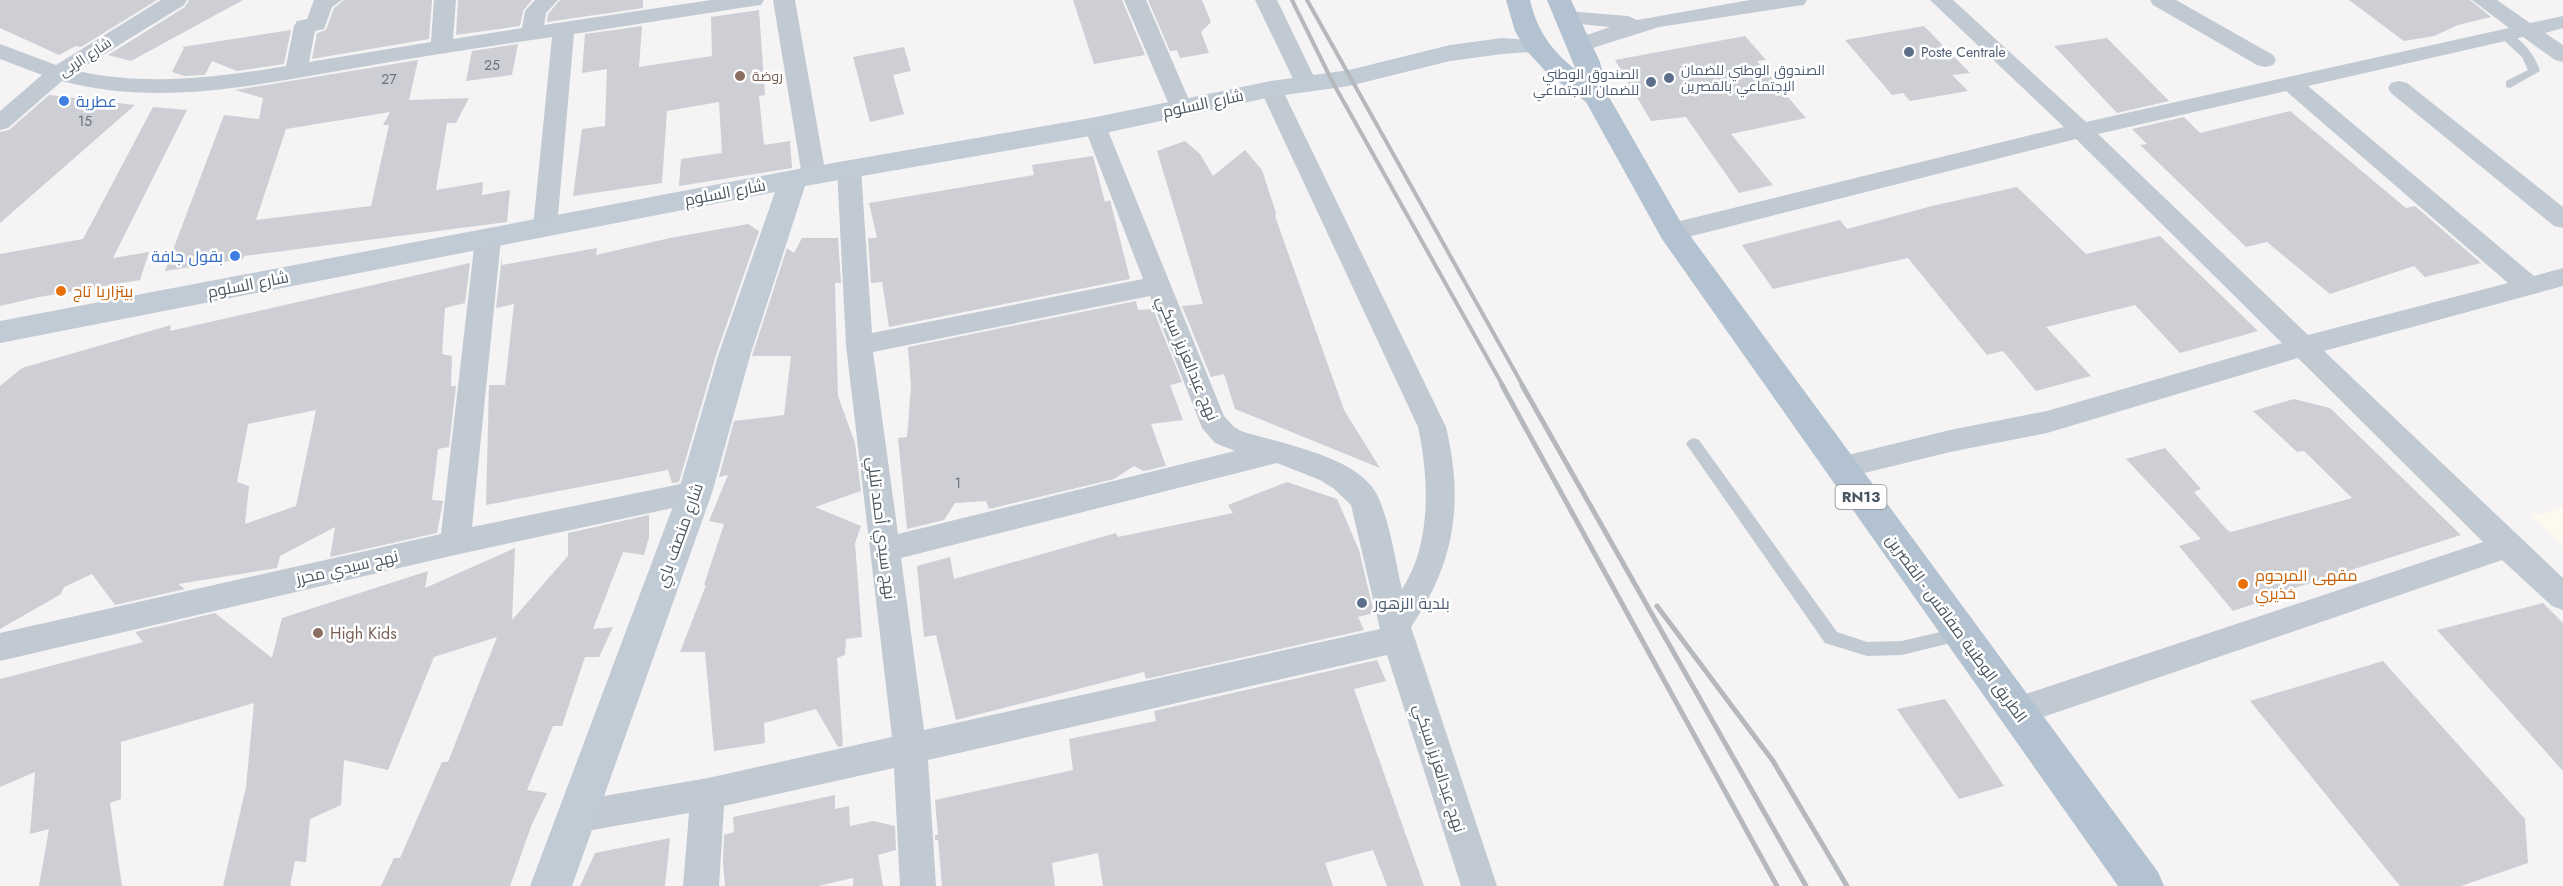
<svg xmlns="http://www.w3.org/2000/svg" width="2563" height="886" font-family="Jost,Cairo,sans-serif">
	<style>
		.commercial { fill: #fdf9ef }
		.building { fill: #cdcfd5; fill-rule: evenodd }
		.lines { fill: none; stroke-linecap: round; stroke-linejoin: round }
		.lane { fill: #c1cad2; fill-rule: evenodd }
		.street { fill: #c1cad2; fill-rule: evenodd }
		.secondary { fill: #c1cbd6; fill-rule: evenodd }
		.primary { fill: #b3c2d1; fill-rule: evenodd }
		.rail-far1 { stroke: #b5b8bd; stroke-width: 4 }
		.rail { stroke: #b5b8bd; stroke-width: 5 }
		.service-dot { fill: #5c6f8a; stroke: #fff; stroke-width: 2 }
		.education-dot { fill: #8d6e63; stroke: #fff; stroke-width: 2 }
		.shop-dot { fill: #3f7fe0; stroke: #fff; stroke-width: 2 }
		.food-dot { fill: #e8710a; stroke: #fff; stroke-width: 2 }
		.labels { text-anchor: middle; stroke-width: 5; stroke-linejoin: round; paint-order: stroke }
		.far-service-label { font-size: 14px; fill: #4e5e75; stroke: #fff; text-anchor: start }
		.far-street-label { font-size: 14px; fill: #4a5661; stroke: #fff }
		.number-label { font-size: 14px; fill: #6b747e }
		.far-education-label { font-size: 14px; fill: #785e54; stroke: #fff; text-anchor: start }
		.shield { fill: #fff; stroke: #808990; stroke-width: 1.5 }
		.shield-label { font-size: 15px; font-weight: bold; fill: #4a5661 }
		.shop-label { font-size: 16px; fill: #366cbe; stroke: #fff; text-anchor: start }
		.street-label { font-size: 16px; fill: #4a5661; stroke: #fff }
		.food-label { font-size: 16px; fill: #c56008; stroke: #fff; text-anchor: start }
		.service-label { font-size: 16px; fill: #4e5e75; stroke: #fff; text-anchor: start }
		.education-label { font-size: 16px; fill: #785e54; stroke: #fff; text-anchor: start }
	</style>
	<rect width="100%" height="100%" fill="#f5f3f3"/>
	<!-- commercial -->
	<path class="commercial" d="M 2563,507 L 2563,545 L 2531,516 Z"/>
	<!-- building -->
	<path class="building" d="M 0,0 L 157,0 L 81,47 L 76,46 L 59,55 L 0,28 Z
		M 189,0 L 243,0 L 131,61 L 108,55 L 185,7 Z
		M 344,0 L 432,0 L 429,39 L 312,59 L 317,33 L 326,30 L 334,8 Z
		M 458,0 L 532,0 L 523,11 L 520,26 L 456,35 Z
		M 560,0 L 643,0 L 643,8 L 547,22 L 548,14 Z
		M 1073,0 L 1122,0 L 1145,55 L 1094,64 Z
		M 1148,0 L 1202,0 L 1211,22 L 1201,32 L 1209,53 L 1180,58 L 1177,50 L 1170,51 Z
		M 2349,0 L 2470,0 L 2491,17 L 2458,25 L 2434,36 L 2404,41 Z
		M 759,10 L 765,95 L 759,96 L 764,145 L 790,141 L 792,168 L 679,186 L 681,159 L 722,153 L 719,102 L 667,111 L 662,183 L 573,196 L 582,129 L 605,126 L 607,69 L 582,73 L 585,34 L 642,26 L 639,67 L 712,56 L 711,17 Z
		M 1924,26 L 1970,73 L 1952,75 L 1968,91 L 1910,101 L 1903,93 L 1892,95 L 1845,40 Z
		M 291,30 L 284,64 L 237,71 L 212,61 L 205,75 L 185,76 L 172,72 L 184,48 L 182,47 Z
		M 1745,36 L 1766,60 L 1757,61 L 1806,118 L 1731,134 L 1773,185 L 1739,193 L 1686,117 L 1651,121 L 1615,60 Z
		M 2107,38 L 2169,101 L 2117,113 L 2054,46 Z
		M 518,44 L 512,75 L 466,81 L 472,51 Z
		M 904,47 L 911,71 L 893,75 L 904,114 L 870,122 L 853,57 Z
		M 418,60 L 409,100 L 469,98 L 456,123 L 447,123 L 436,190 L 483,182 L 482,195 L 510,190 L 507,222 L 244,256 L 243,259 L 165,271 L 224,115 L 259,119 L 263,98 L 235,90 ZM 390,112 L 383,125 L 389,125 L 371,206 L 256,220 L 286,129 Z
		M 49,95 L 135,105 L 0,223 L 0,132 L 9,130 Z
		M 153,107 L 187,110 L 113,258 L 149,252 L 140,280 L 39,297 L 0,306 L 0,254 L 83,239 Z
		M 2290,111 L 2406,208 L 2415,206 L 2481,263 L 2425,277 L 2414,266 L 2330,294 L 2267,242 L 2246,247 L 2140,145 L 2147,144 L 2132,129 L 2184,117 L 2200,133 Z
		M 1185,141 L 1200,154 L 1213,176 L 1245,150 L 1262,170 L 1276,213 L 1275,216 L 1344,410 L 1380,468 L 1235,409 L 1224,374 L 1211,377 L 1182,306 L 1203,304 L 1157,151 Z
		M 1093,156 L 1105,202 L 1110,200 L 1130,279 L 889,327 L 882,282 L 871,283 L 868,238 L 877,238 L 869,203 L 1034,175 L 1032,165 Z
		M 2017,187 L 2086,254 L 2160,236 L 2258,331 L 2180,353 L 2135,305 L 2046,327 L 2091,376 L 2036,391 L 2003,351 L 1987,355 L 1908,258 L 1773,289 L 1742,245 L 1840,220 L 1847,229 L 1932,206 Z
		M 748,224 L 759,231 L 716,355 L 679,482 L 672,483 L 668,470 L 486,505 L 489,385 L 505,385 L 514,304 L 496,308 L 502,256 L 502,265 L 597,248 L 596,255 L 670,238 Z
		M 802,238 L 838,238 L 841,283 L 835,283 L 838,396 L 855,443 L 861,491 L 815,507 L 861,526 L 855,543 L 862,637 L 846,639 L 845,655 L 837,658 L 843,746 L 838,747 L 816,709 L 764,723 L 765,743 L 714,751 L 705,652 L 680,652 L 706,585 L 704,585 L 724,524 L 709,521 L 728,475 L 719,477 L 734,421 L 784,415 L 791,356 L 752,356 L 787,248 L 794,253 Z
		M 470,263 L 465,303 L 445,308 L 442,354 L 452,356 L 451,386 L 456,386 L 449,447 L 438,449 L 432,500 L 443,501 L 437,533 L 330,557 L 335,527 L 280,556 L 277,568 L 178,584 L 185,589 L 115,605 L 92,574 L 64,587 L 61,594 L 0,629 L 0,386 L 22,368 L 171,325 L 170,331 ZM 316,410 L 296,506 L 245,524 L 249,486 L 237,482 L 248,424 Z
		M 1136,301 L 1138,310 L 1153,309 L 1182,382 L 1170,385 L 1183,420 L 1151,424 L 1166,466 L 1144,471 L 1134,466 L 1114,479 L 989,509 L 986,501 L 955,503 L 944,520 L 907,529 L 898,438 L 907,437 L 911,386 L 908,347 Z
		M 2294,399 L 2330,408 L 2461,535 L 2285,591 L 2286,593 L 2233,611 L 2179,546 L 2201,539 L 2126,459 L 2165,448 L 2201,489 L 2194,492 L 2227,530 L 2231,532 L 2352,498 L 2304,451 L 2297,452 L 2253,411 Z
		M 1287,482 L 1337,499 L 1359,550 L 1374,613 L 1358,617 L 1364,630 L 1146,679 L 1144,672 L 956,720 L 936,635 L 924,637 L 917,566 L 950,557 L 954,579 L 1116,533 L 1118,537 L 1233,513 L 1228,505 Z
		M 649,515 L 649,537 L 644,555 L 623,552 L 593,629 L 613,627 L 599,657 L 585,657 L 562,726 L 553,726 L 527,790 L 547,793 L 532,824 L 510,886 L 381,886 L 394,858 L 400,858 L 442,762 L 448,762 L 497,637 L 434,657 L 388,770 L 344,760 L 341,805 L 310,819 L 306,862 L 295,861 L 290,886 L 223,886 L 246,787 L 254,703 L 121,742 L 121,799 L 110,803 L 122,886 L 39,886 L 49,829 L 30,834 L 35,772 L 0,787 L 0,679 L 143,642 L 135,632 L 215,613 L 272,658 L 282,618 L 428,571 L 425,588 L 515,548 L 512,620 L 568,556 L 568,533 Z
		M 2543,603 L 2563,623 L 2563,771 L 2437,630 Z
		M 1377,660 L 1386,681 L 1354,689 L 1424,886 L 1387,886 L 1373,850 L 1325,863 L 1333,886 L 1103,886 L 1098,853 L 1052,863 L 1055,886 L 942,886 L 938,840 L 935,840 L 935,835 L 938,835 L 935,800 L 1073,770 L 1069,739 L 1156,721 L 1154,711 Z
		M 2383,661 L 2525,819 L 2528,863 L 2461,886 L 2400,886 L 2250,701 Z
		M 1945,699 L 2004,786 L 1959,799 L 1897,709 Z
		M 835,795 L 835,809 L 849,806 L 850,826 L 873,821 L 895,826 L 896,850 L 878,855 L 883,886 L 853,886 L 853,878 L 818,886 L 725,886 L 723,862 L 724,835 L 734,832 L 733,817 Z
		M 670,838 L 665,886 L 580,886 L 595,853 Z"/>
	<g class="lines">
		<!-- lane -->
		<path class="lane" d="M 2503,31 C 2520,36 2535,54 2540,71 L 2510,88 L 2506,87 L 2506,81 L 2528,70 L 2522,57 L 2497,34 Z
			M 1694,438 L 1699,440 L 1837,632 L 1867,642 L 1902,641 L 1961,627 L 1967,629 L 1969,634 L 1967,639 L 1902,655 L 1867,656 L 1825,643 L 1689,448 L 1686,444 L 1689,440 Z"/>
		<!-- street -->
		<path class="street" d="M 161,0 L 187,0 L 184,5 L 77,71 C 147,86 216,78 286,66 L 294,26 L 297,21 L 307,19 L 314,0 L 342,0 L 332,7 L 324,29 L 315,31 L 309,62 L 431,42 L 434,0 L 456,0 L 453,39 L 522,28 L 525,11 L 535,0 L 558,0 L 546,13 L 544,25 L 711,0 L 764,0 L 761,5 L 753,6 L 574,34 L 557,227 L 554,233 L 545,235 L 536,233 L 533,227 L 552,37 C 485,47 417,57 350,69 C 255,85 158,107 62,81 L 8,128 L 0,130 L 0,111 L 42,75 L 0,59 L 0,44 L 56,65 Z
			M 773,0 L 795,0 L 826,176 L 823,182 L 814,184 L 805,182 L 802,176 Z
			M 1124,0 L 1146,0 L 1192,107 L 1189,112 L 1181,114 L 1173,112 L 1170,107 Z
			M 1255,0 L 1277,0 L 1318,85 L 1315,90 L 1307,92 L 1299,90 L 1296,85 Z
			M 1750,0 L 1807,0 L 1804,5 L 1796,6 L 1659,27 L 1580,52 L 1572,50 L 1569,45 L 1572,40 L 1610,27 L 1559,22 L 1556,17 L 1559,12 L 1567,11 L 1628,16 L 1637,20 Z
			M 1930,0 L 1953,0 L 2086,122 L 2509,28 L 2472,0 L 2497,0 L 2530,23 L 2563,16 L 2563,28 L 2545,33 L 2563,45 L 2563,62 L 2555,60 L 2523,37 L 2308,86 L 2534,276 L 2563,268 L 2563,286 L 2324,351 L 2563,578 L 2563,610 L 2552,606 L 2502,560 L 2017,726 L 2005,721 L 2001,711 L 2005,701 L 2483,542 L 2298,358 L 2047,433 L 1950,452 L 1840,479 L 1830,476 L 1826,468 L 1830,460 L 1840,457 L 1950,430 L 2047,411 L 2282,343 L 2076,139 L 1672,241 L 1663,238 L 1659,232 L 1663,226 L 1672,223 L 2064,127 ZM 2286,91 L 2508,283 L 2308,335 L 2098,134 Z
			M 2150,0 L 2176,0 L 2273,55 L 2276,60 L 2273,65 L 2265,67 L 2257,65 L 2153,5 Z
			M 2399,81 L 2407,83 L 2563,207 L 2563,228 L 2554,226 L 2391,93 L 2388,88 L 2391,83 Z
			M 1271,82 L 1279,84 L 1282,89 L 1446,427 C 1464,502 1455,563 1411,627 L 1497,886 L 1461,886 L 1387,655 L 928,760 L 936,886 L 900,886 L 894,768 L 724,806 L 719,886 L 683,886 L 689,813 L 575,833 L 563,829 L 558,817 L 563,805 L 575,801 L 708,778 L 892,737 L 846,345 L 837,169 L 841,163 L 849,161 L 857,163 L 861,169 L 872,333 L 1143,279 L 1084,126 L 1088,121 L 1096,119 L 1104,121 L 1224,416 L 1233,426 L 1241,431 C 1280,444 1362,456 1379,499 C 1391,527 1395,560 1402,589 C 1432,544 1429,477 1418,427 L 1260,89 L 1263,84 ZM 1150,296 L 1202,428 L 1215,443 L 1235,451 L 898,534 L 873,352 ZM 1277,463 L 1320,480 L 1333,488 L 1351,505 L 1380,629 L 924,730 L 901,558 Z
			M 488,230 L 497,233 L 501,239 L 472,527 L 695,481 L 705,485 L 710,493 L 705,501 L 455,555 L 0,661 L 0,633 L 441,534 L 475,239 L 479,233 Z"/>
		<!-- secondary -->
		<path class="secondary" d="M 1502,38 L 1546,41 L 1550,46 L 1546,51 L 1502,54 L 1450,61 L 1349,86 L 1271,97 L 1096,135 L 805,186 L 750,356 L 712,493 L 572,886 L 530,886 L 678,493 L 718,356 L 775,192 L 0,343 L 0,321 L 793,170 L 1096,117 L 1271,81 L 1349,70 L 1450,45 Z"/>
		<!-- primary -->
		<path class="primary" d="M 1506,0 L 1530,0 C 1537,31 1552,51 1576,70 L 1547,0 L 1571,0 L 1600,62 L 1609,97 L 1683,226 L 2158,872 L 2164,886 L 2118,886 L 1662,239 L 1586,102 L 1548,74 L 1526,50 L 1515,31 Z"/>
		<!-- rail-far1 -->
		<path class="rail-far1" d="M 1292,0 L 1332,81 L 1503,386
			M 1307,0 L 1523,386"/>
		<!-- rail -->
		<path class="rail" d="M 1502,385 L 1777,886
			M 1522,385 L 1806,886
			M 1657,606 L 1773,761 L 1847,886"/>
	</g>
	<!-- markers -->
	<g class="service-dot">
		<circle cx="1909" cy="52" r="6"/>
		<circle cx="1669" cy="78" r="6"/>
		<circle cx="1651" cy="82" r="6"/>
		<circle cx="1362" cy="603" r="6"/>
	</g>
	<g class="education-dot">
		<circle cx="740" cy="76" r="6"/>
		<circle cx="318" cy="633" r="6"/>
	</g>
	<g class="shop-dot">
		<circle cx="64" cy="101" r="6"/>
		<circle cx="235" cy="256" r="6"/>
	</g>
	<g class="food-dot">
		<circle cx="61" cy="291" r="6"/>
		<circle cx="2243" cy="584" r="6"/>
	</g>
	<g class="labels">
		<!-- far-service labels -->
		<g class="far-service-label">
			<text x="1921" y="57">Poste Centrale</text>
			<text x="1681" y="75">الصندوق الوطني للضمان<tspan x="1681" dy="16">الإجتماعي بالقصرين</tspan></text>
			<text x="1639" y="79" text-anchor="end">الصندوق الوطني<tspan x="1639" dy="16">للضمان الاجتماعي</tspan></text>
		</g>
		<!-- far-street labels -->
		<g class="far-street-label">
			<text transform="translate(85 57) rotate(-33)" y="5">شارع الربى</text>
		</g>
		<!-- number labels -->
		<g class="number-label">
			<text x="492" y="70">25</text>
			<text x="389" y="84">27</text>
			<text x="85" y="126">15</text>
			<text x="958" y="488">1</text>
		</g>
		<!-- far-education labels -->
		<g class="far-education-label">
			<text x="752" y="81">روضة</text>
		</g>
		<!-- shield labels -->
		<rect class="shield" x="1835.5" y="485" width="51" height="24" rx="4.5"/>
		<g class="shield-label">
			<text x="1861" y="502">RN13</text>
		</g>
		<!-- shop labels -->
		<g class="shop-label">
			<text x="76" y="107">عطرية</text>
			<text x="223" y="262" text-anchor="end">بقول جافة</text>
		</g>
		<!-- street labels -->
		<g class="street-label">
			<text transform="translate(1203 103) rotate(-12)" y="6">شارع السلوم</text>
			<text transform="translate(725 192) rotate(-11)" y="6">شارع السلوم</text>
			<text transform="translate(248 284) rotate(-11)" y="6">شارع السلوم</text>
			<text transform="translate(1188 358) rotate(67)" y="6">نهج عبدالعزيز سبكي</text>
			<text transform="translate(882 528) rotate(83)" y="6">نهج سيدي أحمد تليلي</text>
			<text transform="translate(679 535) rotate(-70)" y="6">شارع منصف باي</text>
			<text transform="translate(347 567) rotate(-13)" y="6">نهج سيدي محرز</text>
			<text transform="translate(1957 628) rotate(54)" y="6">الطريق الوطنية صفاقس - القصرين</text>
			<text transform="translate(1440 768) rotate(72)" y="6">نهج عبدالعزيز سبكي</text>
		</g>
		<!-- food labels -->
		<g class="food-label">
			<text x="73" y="297">بيتزاريا تاج</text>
			<text x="2255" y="581">مقهى المرحوم<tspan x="2255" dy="18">خذيري</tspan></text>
		</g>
		<!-- service labels -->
		<g class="service-label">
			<text x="1374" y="609">بلدية الزهور</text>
		</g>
		<!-- education labels -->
		<g class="education-label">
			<text x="330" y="639">High Kids</text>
		</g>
	</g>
</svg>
